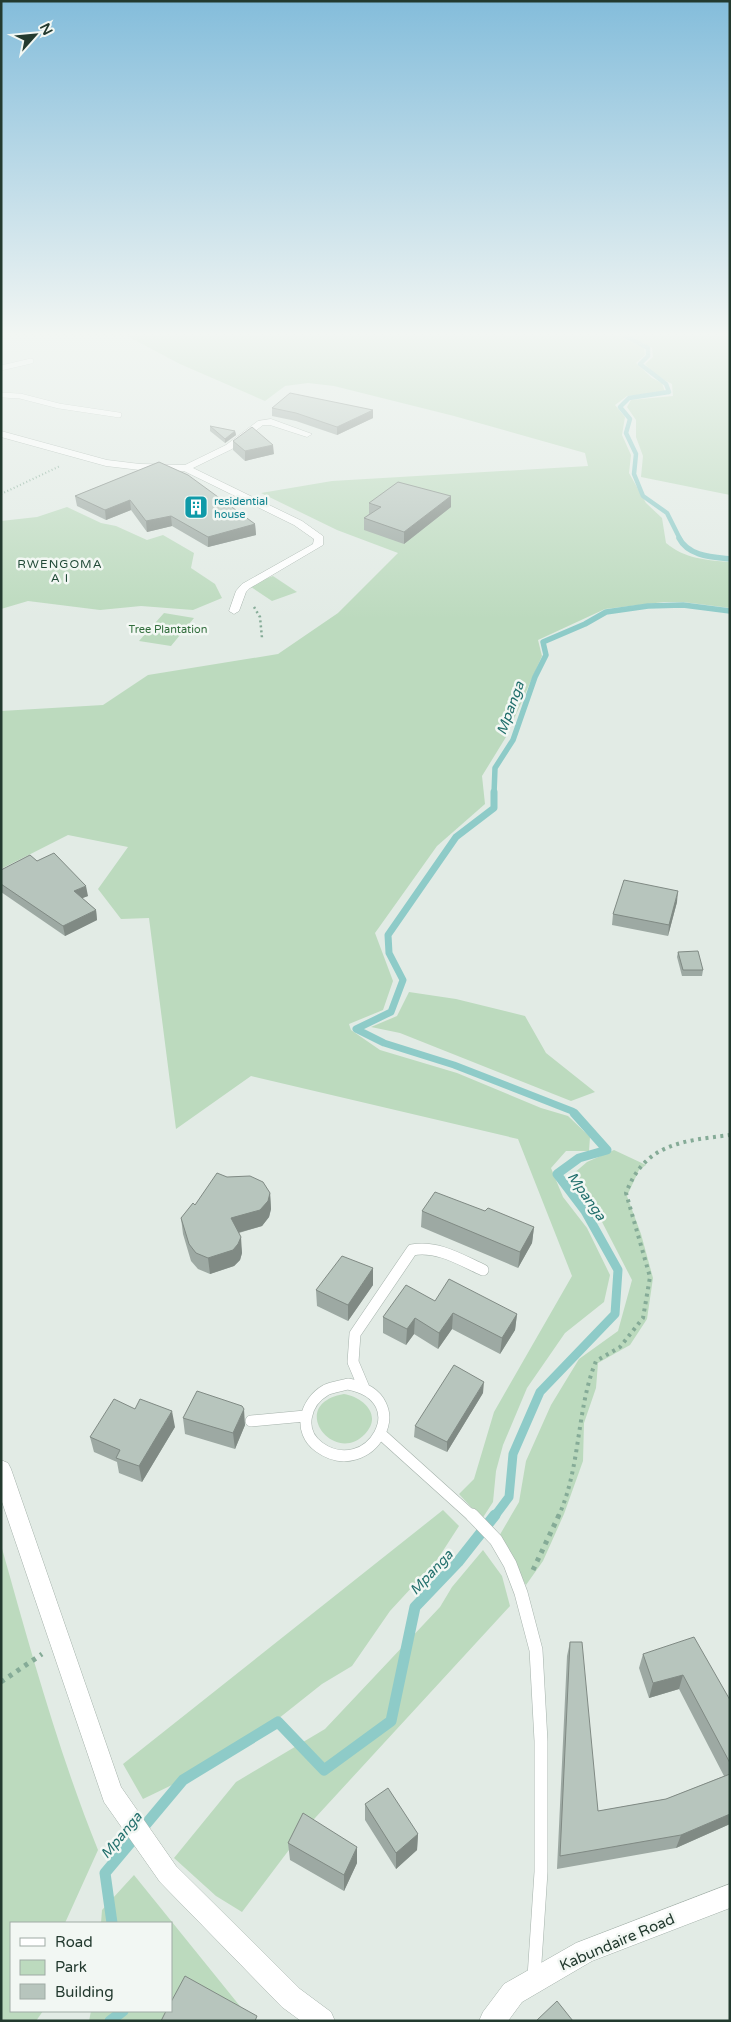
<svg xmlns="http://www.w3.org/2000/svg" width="731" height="2022" font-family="'Varela Round',sans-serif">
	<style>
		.green { fill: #bcdabe }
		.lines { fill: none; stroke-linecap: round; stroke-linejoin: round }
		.stream-far4 { stroke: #8ecbc8; stroke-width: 4.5 }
		.stream-far3 { stroke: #8ecbc8; stroke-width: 5.5 }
		.stream-far2 { stroke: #8ecbc8; stroke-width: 7 }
		.stream-far1 { stroke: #8ecbc8; stroke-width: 9 }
		.stream { stroke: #8ecbc8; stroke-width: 11 }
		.service-far2-casing { stroke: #a5b2ab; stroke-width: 5.5 }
		.service-far1-casing { stroke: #a5b2ab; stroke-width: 12 }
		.service-casing { stroke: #a5b2ab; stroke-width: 14 }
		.minor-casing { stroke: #a5b2ab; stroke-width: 1 }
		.path-far3 { stroke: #85ab97; stroke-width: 2; stroke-dasharray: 1 2.5; stroke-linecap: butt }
		.path-far2 { stroke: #85ab97; stroke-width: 2.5; stroke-dasharray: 2 3; stroke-linecap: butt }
		.path-far1 { stroke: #85ab97; stroke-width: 4; stroke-dasharray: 3 4.5; stroke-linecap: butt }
		.path { stroke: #85ab97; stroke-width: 5; stroke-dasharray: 4 5.5; stroke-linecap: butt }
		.service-far2 { stroke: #fff; stroke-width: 5 }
		.service-far1 { stroke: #fff; stroke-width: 11 }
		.service { stroke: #fff; stroke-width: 13 }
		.minor { fill: #fff; fill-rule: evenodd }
		.wall { fill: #9da9a3 }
		.shaded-wall { fill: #808a84 }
		.building { fill: #b7c5bd; stroke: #808a84 }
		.labels { text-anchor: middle; stroke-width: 5; stroke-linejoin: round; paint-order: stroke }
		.far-culture-label { font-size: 11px; fill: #0d838f; stroke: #f2f7f3; text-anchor: start }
		.far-park-label { font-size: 11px; fill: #316d3c; stroke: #f2f7f3 }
		.far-quarter-label { font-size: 12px; letter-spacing: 1px; fill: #214a38; stroke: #f2f7f3 }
		.water-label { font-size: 14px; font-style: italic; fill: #23706d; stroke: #f2f7f3 }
		.near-street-label { font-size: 15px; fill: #233a2f; stroke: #f2f7f3 }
	</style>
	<rect width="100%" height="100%" fill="#e2ebe5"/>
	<!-- green -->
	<path class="green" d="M 127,336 L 621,336 L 624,339 L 644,348 L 645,355 L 636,363 L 652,378 L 662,383 L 665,392 L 627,396 L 615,405 L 625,417 L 622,435 L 631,455 L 629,473 L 646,503 L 662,518 L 666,543 C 685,559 706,560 730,562 L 730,608 L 683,602 L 664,602 L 605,609 L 538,640 L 542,656 L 506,737 L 482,776 L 485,804 L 437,846 L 375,933 L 393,981 L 383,1010 L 349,1024 L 351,1030 L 380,1050 L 457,1073 L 541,1108 L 568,1116 L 590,1137 L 589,1151 L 566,1151 L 551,1168 L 563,1197 L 587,1228 L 610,1275 L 604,1302 L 565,1333 L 527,1388 L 503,1445 L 496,1471 L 493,1502 L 482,1519 L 459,1494 L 474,1479 L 494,1412 L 572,1276 L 518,1139 L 251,1076 L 176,1129 L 149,918 L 121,919 L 98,889 L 128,847 L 68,835 L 1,869 L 1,711 L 103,705 L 148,675 L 278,654 L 338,613 L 398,553 L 337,530 L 261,493 L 332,481 L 588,466 L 585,453 L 454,416 L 334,386 L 308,383 L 285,386 L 265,401 L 180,364 Z
		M 629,336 L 730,336 L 730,495 L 641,477 L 643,456 L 636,437 L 636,420 L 627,407 L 631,400 L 673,396 L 672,384 L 655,375 L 645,364 L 653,357 L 652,348 Z
		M 67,507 L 101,523 L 116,526 L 147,540 L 163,535 L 194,553 L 191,568 L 215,584 L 222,598 L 193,610 L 141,606 L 100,610 L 28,601 L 1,609 L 1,521 L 37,517 Z
		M 273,576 L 297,592 L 272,601 L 248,585 Z
		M 164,613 L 194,618 L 171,646 L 139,641 Z
		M 409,992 L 456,999 L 525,1016 L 546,1053 L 595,1092 L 571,1101 L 400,1033 L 371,1027 L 397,1016 Z
		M 614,1150 L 646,1165 L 639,1170 L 627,1196 L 641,1234 L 653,1278 L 647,1319 L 630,1345 L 598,1363 L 596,1388 L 584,1423 L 583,1461 L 564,1514 L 543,1561 L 526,1585 L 498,1538 L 519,1502 L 526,1461 L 551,1405 L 579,1359 L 618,1331 L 632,1280 L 600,1218 L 580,1188 L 573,1174 L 587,1162 Z
		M 344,1394 C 363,1397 383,1415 365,1434 C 334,1467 286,1404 344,1394 Z
		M 443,1510 L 459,1526 L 437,1560 L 390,1611 L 352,1666 L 322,1684 L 230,1757 L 143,1799 L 123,1764 Z
		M 1,1545 C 30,1648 58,1751 98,1850 L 65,1923 L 11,1923 L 11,2011 L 43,2011 L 36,2021 L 1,2021 Z
		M 483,1550 L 502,1576 L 510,1606 L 304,1830 L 242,1912 L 216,1896 L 174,1858 L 236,1782 L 325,1729 L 440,1607 L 452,1587 Z
		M 134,1875 L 252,2021 L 89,2021 L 91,2011 L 171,2011 L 171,1923 L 101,1923 L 102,1910 Z"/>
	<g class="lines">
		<!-- stream-far4 -->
		<path class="stream-far4" d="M 625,336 L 648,348 L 648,356 L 640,364 L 666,384 L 669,392 L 629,398 L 620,407 L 630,419 L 626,433 L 636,454 L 634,474 L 643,496 L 667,513 L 680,539"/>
		<!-- stream-far3 -->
		<path class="stream-far3" d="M 679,538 C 688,556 712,557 730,559
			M 494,794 L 495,768 L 513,740 L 535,677 L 546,655 L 543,642 L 585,624 L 606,612 L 648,606 L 683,605 L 730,611"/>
		<!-- stream-far2 -->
		<path class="stream-far2" d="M 494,792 L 494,808 L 456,837 L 388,935 L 389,953 L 403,980 L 391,1012 L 356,1029 L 384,1043 L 454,1065 L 572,1111 L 575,1114"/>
		<!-- stream-far1 -->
		<path class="stream-far1" d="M 494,1517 L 509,1497 L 513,1454 L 540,1392 L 615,1314 L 618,1270 L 585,1211 L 557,1174 L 579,1158 L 607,1150 L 574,1113"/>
		<!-- stream -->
		<path class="stream" d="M 112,1923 L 105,1873 L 183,1780 L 278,1722 L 324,1770 L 391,1721 L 415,1607 L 458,1562 L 495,1515
			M 110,2021 L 123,2011"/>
		<!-- service-far2 casing -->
		<g class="service-far2-casing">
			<path id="service-far2" d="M 1,368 L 31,361
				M 1,395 L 20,396 L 59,406 L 119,415"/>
		</g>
		<!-- service-far1 casing -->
		<g class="service-far1-casing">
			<path id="service-far1" d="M 348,1384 C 420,1398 369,1483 319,1447 C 297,1431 305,1402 326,1390 C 332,1387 341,1386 348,1384 Z
				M 364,1388 L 353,1362 L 355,1334 L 412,1250 C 437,1245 461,1260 483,1270
				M 251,1421 L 305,1416
				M 382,1435 L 473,1517"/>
		</g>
		<!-- service casing -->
		<g class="service-casing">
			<path id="service" d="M 472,1515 L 496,1540 L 510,1564 L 521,1593 L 536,1650 L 541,1741 L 541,1872 L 534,1977"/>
		</g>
		<!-- minor casing -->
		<g class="minor-casing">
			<path id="minor" d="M 271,419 L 312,434 L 307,437 L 270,425 L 263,425 L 232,449 L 193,468 L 302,521 L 323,536 L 323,545 L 250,588 L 246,592 L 239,611 L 234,614 L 229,611 L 236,591 L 242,584 L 313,544 L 314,539 L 294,525 L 184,471 L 140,470 L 106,466 L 1,437 L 1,431 L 107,460 L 140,464 L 185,465 L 226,445 L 258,421 Z
				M 1,1460 L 8,1463 L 11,1469 L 121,1787 L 176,1866 L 300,1989 L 331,2012 L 335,2021 L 301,2021 L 282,2007 L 160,1882 L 104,1802 L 1,1499 Z
				M 730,1884 L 730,1908 L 592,1961 L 522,2002 L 508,2021 L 479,2021 L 483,2012 L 504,1984 L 576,1943 Z"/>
		</g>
		<!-- path-far3 -->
		<path class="path-far3" d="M 1,494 L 60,466"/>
		<!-- path-far2 -->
		<path class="path-far2" d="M 254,607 L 260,617 L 262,638"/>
		<!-- path-far1 -->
		<path class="path-far1" d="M 558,1517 C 581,1469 576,1410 596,1361 L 620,1347 L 643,1318 L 650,1277 L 626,1193 C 645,1143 683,1141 730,1135"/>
		<!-- path -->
		<path class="path" d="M 533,1570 L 559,1515
			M 1,1682 L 42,1654"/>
		<!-- service-far2 -->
		<use href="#service-far2" class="service-far2"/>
		<!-- service-far1 -->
		<use href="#service-far1" class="service-far1"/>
		<!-- service -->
		<use href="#service" class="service"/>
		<!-- minor -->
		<use href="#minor" class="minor"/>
	</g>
	<!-- wall -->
	<path class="wall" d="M 272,408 L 373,410 L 373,418 L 337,435 L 296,421 L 272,416 Z
		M 210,426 L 235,431 L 236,435 L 225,443 L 210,431 Z
		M 233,441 L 274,454 L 245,461 L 233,450 Z
		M 159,462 L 255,524 L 256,535 L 208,547 L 172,526 L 147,532 L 131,510 L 106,520 L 77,506 L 75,496 Z
		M 451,496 L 451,507 L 404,544 L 364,530 L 364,518 L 369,514 L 369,503 Z
		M 37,861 L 88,896 L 82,898 L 96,910 L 97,920 L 65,936 L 1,892 L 1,870 Z
		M 677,902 L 668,936 L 612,925 L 613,914 Z
		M 678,952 L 703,970 L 702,976 L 682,976 L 677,957 Z
		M 270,1193 L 271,1209 L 269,1217 L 262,1226 L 239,1233 L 242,1253 L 240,1260 L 234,1266 L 210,1274 L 198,1269 L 191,1261 L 183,1234 L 181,1218 L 195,1205 Z
		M 422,1211 L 485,1211 L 534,1227 L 532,1243 L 518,1268 L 421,1227 Z
		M 373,1268 L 373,1285 L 348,1321 L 317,1306 L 316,1290 Z
		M 435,1301 L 517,1314 L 515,1330 L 500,1354 L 452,1329 L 438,1349 L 414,1334 L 406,1345 L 383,1333 L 383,1317 Z
		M 483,1393 L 447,1452 L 414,1437 L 415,1426 Z
		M 183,1418 L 245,1425 L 235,1449 L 185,1434 Z
		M 175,1427 L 142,1482 L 119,1473 L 117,1462 L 94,1452 L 90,1437 Z
		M 570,1642 L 598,1811 L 666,1799 L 724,1776 L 679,1689 L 649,1698 L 639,1668 L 643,1654 L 730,1700 L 730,1824 L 676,1848 L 557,1869 L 567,1656 Z
		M 365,1804 L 418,1834 L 417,1850 L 396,1869 L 365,1820 Z
		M 288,1843 L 357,1863 L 344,1891 L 290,1860 Z"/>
	<!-- shaded-wall -->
	<path class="shaded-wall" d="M 373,410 L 373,418 L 337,435 L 337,427 Z
		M 235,431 L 236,435 L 225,443 L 225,439 Z
		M 273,445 L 274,454 L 245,461 L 245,451 Z
		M 451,496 L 451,507 L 404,544 L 404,532 Z
		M 130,500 L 131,510 L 106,520 L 105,510 Z
		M 171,516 L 172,526 L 147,532 L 146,521 Z
		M 255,524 L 256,535 L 208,547 L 208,537 Z
		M 86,886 L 88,896 L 75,901 L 74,891 Z
		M 678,891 L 677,902 L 668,936 L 669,925 Z
		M 96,910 L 97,920 L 65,936 L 63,926 Z
		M 270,1193 L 271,1209 L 269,1217 L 262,1226 L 233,1234 L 231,1218 Z
		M 534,1227 L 532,1243 L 518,1268 L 520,1252 Z
		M 241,1237 L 242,1253 L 240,1260 L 234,1266 L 210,1274 L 208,1258 Z
		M 373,1268 L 373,1285 L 348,1321 L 348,1305 Z
		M 453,1313 L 452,1329 L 438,1349 L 439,1333 Z
		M 517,1314 L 515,1330 L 500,1354 L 502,1338 Z
		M 415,1318 L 414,1334 L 406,1345 L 407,1329 Z
		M 484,1382 L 483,1393 L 447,1452 L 447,1442 Z
		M 244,1409 L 245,1425 L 235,1449 L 233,1433 Z
		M 172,1411 L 175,1427 L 142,1482 L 139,1466 Z
		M 683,1675 L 679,1689 L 649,1698 L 653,1683 Z
		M 730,1814 L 730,1824 L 676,1848 L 681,1835 Z
		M 418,1834 L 417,1850 L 396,1869 L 396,1853 Z
		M 357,1847 L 357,1863 L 344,1891 L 344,1875 Z"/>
	<!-- building -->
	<path class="building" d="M 290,393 L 373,410 L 337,427 L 296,413 L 272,408 Z
		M 210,426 L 235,431 L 225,439 Z
		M 252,427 L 273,445 L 245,451 L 233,441 Z
		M 159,462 L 188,475 L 255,524 L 208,537 L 171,516 L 146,521 L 130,500 L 105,510 L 75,496 Z
		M 398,482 L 451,496 L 404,532 L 364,518 L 381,507 L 369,503 Z
		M 54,853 L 86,886 L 74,891 L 96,910 L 63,926 L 1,884 L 1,870 L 30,855 L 37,861 Z
		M 624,880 L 678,891 L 669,925 L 613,914 Z
		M 698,951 L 703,970 L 683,970 L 678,952 Z
		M 217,1173 L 227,1177 L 250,1176 L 263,1182 L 270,1193 L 268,1201 L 260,1210 L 231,1218 L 241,1237 L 238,1244 L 233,1250 L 208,1258 L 196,1253 L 189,1244 L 181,1218 L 193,1203 L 195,1205 Z
		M 435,1192 L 485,1211 L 488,1208 L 534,1227 L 520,1252 L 422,1211 Z
		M 342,1256 L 373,1268 L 348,1305 L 316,1290 Z
		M 449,1279 L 517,1314 L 502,1338 L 453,1313 L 439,1333 L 415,1318 L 407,1329 L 383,1317 L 406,1285 L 435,1301 Z
		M 454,1365 L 484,1382 L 447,1442 L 415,1426 Z
		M 197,1391 L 242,1406 L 244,1409 L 233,1433 L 183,1418 Z
		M 114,1399 L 135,1409 L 140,1399 L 172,1411 L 139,1466 L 116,1458 L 120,1450 L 90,1437 Z
		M 694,1637 L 730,1700 L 730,1763 L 683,1675 L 653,1683 L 643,1654 Z
		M 570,1642 L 582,1642 L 598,1811 L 666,1799 L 730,1774 L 730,1814 L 681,1835 L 560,1856 Z
		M 388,1788 L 418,1834 L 396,1853 L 365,1804 Z
		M 303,1813 L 357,1847 L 344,1875 L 288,1843 Z
		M 185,1976 L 257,2016 L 255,2021 L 161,2021 L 166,2011 L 171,2011 L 171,2002 Z
		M 557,2001 L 573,2021 L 536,2021 Z"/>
	<!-- sky -->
	<linearGradient id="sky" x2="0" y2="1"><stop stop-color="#84bddb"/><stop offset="0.54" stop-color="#f2f6f3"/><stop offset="1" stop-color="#f2f6f3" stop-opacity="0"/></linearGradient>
	<rect width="731" height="619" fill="url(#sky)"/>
	<!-- icons -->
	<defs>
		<g id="building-square" transform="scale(1.25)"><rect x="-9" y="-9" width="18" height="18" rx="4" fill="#0f9aa8" stroke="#f2f7f3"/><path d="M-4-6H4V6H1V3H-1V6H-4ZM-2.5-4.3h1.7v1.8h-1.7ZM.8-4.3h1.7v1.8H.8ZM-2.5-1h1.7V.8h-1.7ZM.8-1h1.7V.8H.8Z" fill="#fff"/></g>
	</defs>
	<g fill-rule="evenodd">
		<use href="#building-square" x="196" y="507"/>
	</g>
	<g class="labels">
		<!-- far-culture labels -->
		<g class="far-culture-label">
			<text x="214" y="505">residential<tspan x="214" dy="13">house</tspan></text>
		</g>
		<!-- far-park labels -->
		<g class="far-park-label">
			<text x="168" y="633">Tree Plantation</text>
		</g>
		<!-- far-quarter labels -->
		<g class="far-quarter-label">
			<text x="60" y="568">RWENGOMA<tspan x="60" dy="14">A I</tspan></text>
		</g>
		<!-- water labels -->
		<g class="water-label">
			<text transform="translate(510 708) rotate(-70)" y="5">Mpanga</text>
			<text transform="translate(587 1196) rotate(55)" y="5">Mpanga</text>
			<text transform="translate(431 1572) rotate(-47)" y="5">Mpanga</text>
			<text transform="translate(121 1835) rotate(-50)" y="5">Mpanga</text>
		</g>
		<!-- near-street labels -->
		<g class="near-street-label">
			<text transform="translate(617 1942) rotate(-23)" y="5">Kabundaire Road</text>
		</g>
	</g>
	<!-- border -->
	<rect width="731" height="2022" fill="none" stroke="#233a2f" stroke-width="5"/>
	<!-- legend -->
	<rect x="10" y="1922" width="162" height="90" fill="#f2f7f3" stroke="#9faba5"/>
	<rect x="20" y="1938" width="25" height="8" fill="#ffffff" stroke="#9faba5"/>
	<text x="55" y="1947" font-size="15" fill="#233a2f">Road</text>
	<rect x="20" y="1960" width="25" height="15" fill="#bcdabe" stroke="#9faba5"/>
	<text x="55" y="1972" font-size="15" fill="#233a2f">Park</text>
	<rect x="20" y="1984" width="25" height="15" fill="#b7c5bd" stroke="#9faba5"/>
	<text x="55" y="1997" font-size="15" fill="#233a2f">Building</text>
	<!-- north arrow -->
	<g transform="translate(35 35) rotate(63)" stroke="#f2f7f3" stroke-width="4" paint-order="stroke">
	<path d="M0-4L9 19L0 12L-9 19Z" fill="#233a2f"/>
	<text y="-8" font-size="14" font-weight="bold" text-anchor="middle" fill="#233a2f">N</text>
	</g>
</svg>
